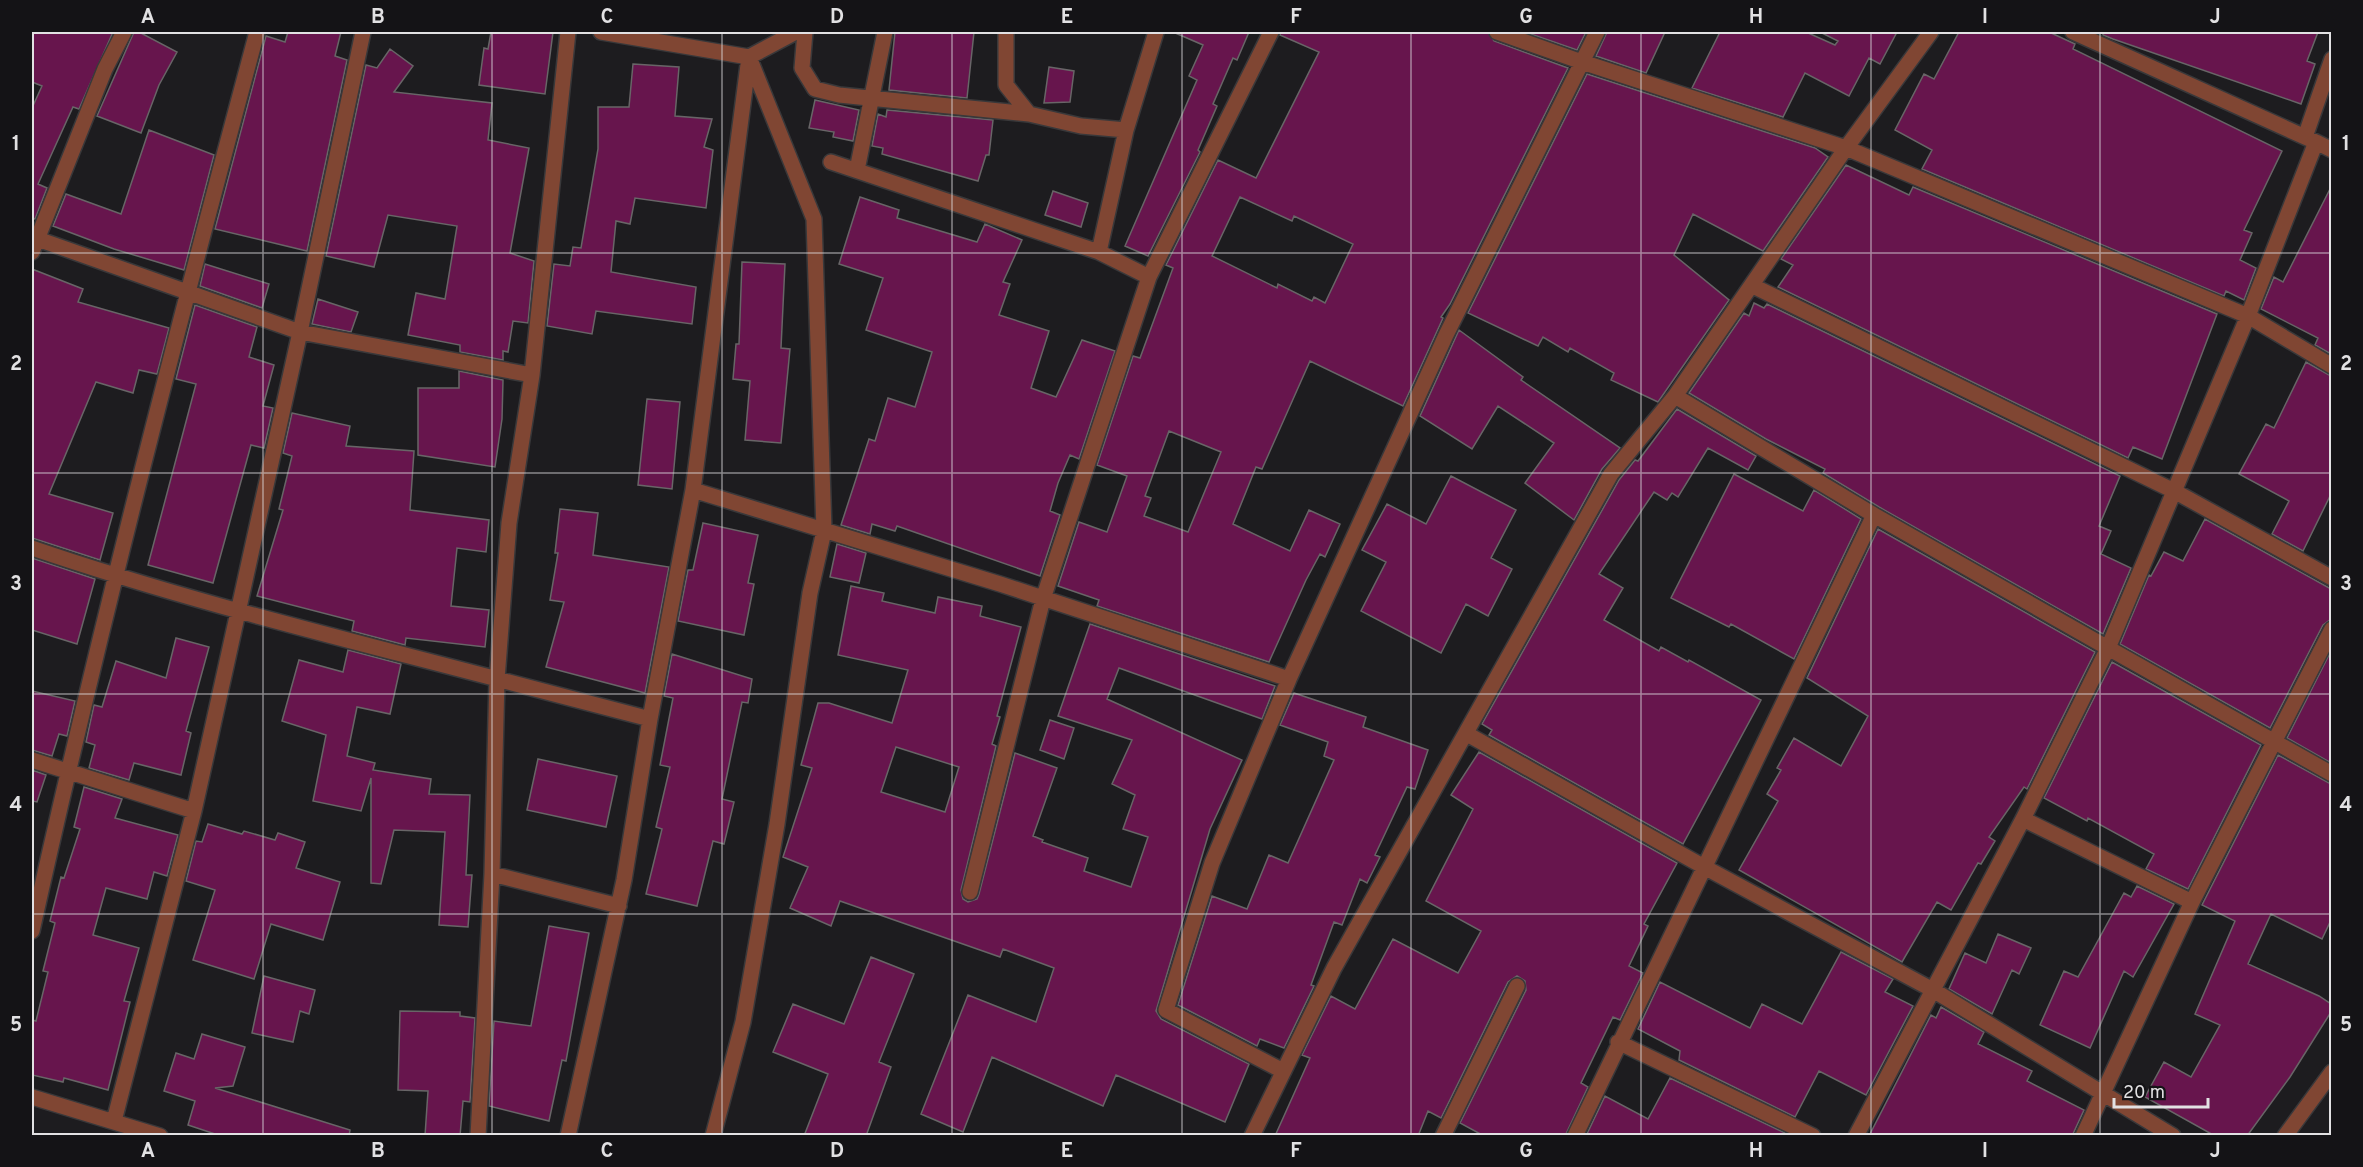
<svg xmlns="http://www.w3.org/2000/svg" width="2363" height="1167" font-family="Overpass,sans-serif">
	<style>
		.building { fill: #67154d; stroke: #686567; stroke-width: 1.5; fill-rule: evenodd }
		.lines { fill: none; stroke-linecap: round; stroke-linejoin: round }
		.minor-casing { stroke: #39383a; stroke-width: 18 }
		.minor { stroke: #804633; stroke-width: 15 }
		.grid { fill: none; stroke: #e2e1e3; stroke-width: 1.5; stroke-opacity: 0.55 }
		.neatline { fill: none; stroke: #e2e1e3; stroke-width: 2 }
		.grid-label { font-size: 20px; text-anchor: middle; font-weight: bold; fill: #e2e1e3 }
	</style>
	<rect width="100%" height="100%" fill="#1d1c1f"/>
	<!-- building -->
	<path class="building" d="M 32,32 L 113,32 L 79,109 L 73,107 L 38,184 L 47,188 L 35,219 L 32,218 L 32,108 L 42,86 L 32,82 Z
		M 134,32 L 139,32 L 177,52 L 159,85 L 141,133 L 97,116 Z
		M 288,32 L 341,32 L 335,56 L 347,60 L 307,251 L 215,229 L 266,36 L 285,42 Z
		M 491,32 L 553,32 L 545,94 L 479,85 L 484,48 L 488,49 Z
		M 895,32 L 974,32 L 967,98 L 889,90 Z
		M 1173,32 L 1249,32 L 1237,60 L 1233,58 L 1213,104 L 1217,106 L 1198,150 L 1200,152 L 1148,256 L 1125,246 L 1197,80 L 1189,76 L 1203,45 Z
		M 1281,32 L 1488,32 L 1494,41 L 1568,68 L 1450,304 L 1441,317 L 1443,318 L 1403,406 L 1310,361 L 1262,469 L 1256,467 L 1233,524 L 1290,551 L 1309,510 L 1340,524 L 1325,557 L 1320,554 L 1306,580 L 1269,662 L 1097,606 L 1099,600 L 1058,586 L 1079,522 L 1107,532 L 1127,476 L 1097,465 L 1133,356 L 1140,358 L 1173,268 L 1166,265 L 1218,160 L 1256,178 L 1319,52 L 1280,35 ZM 1240,197 L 1292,221 L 1294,216 L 1353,244 L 1325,303 L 1314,297 L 1312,301 L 1278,284 L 1277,288 L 1212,256 ZM 1169,431 L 1221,452 L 1188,532 L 1144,516 L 1151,498 L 1145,496 Z
		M 1525,32 L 1586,32 L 1577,50 Z
		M 1607,32 L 1665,32 L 1646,73 L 1596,56 Z
		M 1720,32 L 1806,32 L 1835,45 L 1838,41 L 1820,32 L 1897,32 L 1880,64 L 1869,58 L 1849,96 L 1805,73 L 1783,117 L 1692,88 Z
		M 1959,32 L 2049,32 L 2075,44 L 2073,49 L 2282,151 L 2244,230 L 2252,233 L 2240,260 L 2256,268 L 2244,300 L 2226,291 L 2224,296 L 1922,169 L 1932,150 L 1895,130 L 1924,74 L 1934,79 Z
		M 2103,32 L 2318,32 L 2307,61 L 2315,64 L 2301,104 L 2113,39 L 2103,35 Z
		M 390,49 L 413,66 L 394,92 L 492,103 L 488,140 L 529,148 L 510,253 L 534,261 L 528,323 L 513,321 L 508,352 L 503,351 L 503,360 L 460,352 L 460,345 L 408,335 L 416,293 L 445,299 L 457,226 L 388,215 L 374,267 L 326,256 L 366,65 L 377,68 Z
		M 633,64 L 679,67 L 675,116 L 712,119 L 704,147 L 713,150 L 706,208 L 635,198 L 630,224 L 616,221 L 611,272 L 696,287 L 692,324 L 596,311 L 592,334 L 547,326 L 554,264 L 570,266 L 573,247 L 581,248 L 598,149 L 598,107 L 629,107 Z
		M 1049,67 L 1074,71 L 1070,102 L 1044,103 Z
		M 1587,74 L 1815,148 L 1828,157 L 1763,251 L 1693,214 L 1674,255 L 1729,300 L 1658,402 L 1611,380 L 1614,373 L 1570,348 L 1568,352 L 1543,337 L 1538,346 L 1468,313 Z
		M 815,100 L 859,110 L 853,141 L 833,137 L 834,132 L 809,128 Z
		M 887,110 L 993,120 L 989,155 L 986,155 L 978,181 L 882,154 L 883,148 L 872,146 L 878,114 L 886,117 Z
		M 149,130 L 214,155 L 184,270 L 114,249 L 53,226 L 66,194 L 121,214 Z
		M 1846,165 L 1909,195 L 1913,187 L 2217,314 L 2162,459 L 2133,447 L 2128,458 L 1778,287 L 1793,265 L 1781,259 Z
		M 2331,187 L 2331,354 L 2315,345 L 2318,338 L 2261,309 L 2274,277 L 2283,282 Z
		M 1053,191 L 1088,203 L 1081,227 L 1045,215 Z
		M 860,197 L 899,210 L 897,218 L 977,242 L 985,224 L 1022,240 L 1003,282 L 1010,284 L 999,315 L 1049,331 L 1031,388 L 1056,397 L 1082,340 L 1115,351 L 1079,459 L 1070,455 L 1058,483 L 1050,511 L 1060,515 L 1040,576 L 897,526 L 895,531 L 872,524 L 870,534 L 841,525 L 869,439 L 875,441 L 888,398 L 915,407 L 932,352 L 866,330 L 883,278 L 839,264 Z
		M 742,262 L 785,264 L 781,348 L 790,349 L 781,443 L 745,440 L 750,381 L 733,379 L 736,344 L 739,344 Z
		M 205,264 L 269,284 L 262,308 L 200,286 Z
		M 32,269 L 83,289 L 78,302 L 169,328 L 157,374 L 139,370 L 133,393 L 96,382 L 49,494 L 113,513 L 100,560 L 32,538 Z
		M 318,299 L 358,312 L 351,332 L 312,324 Z
		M 1754,303 L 1764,308 L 1767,304 L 2120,476 L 2099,526 L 2111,531 L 2101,554 L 2131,568 L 2103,634 L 1879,507 L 1823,473 L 1825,469 L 1766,439 L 1689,393 L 1744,313 L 1749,316 Z
		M 195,305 L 257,327 L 249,357 L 274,365 L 263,406 L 273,408 L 264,448 L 251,445 L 213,583 L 148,565 L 196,384 L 176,379 Z
		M 1459,330 L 1523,377 L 1521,380 L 1620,448 L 1602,469 L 1574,520 L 1525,483 L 1554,443 L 1498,406 L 1472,449 L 1420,416 Z
		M 2306,362 L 2331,376 L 2331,494 L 2303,551 L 2272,534 L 2289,501 L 2239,474 L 2266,424 L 2274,428 Z
		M 459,371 L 503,380 L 502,419 L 495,467 L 418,455 L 418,388 L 459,388 Z
		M 647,399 L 680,402 L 672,489 L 638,485 Z
		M 1677,409 L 1756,456 L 1748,470 L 1708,448 L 1678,497 L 1672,493 L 1667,500 L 1654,492 L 1599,574 L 1623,588 L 1604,620 L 1659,651 L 1661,647 L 1688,662 L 1689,660 L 1761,700 L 1683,844 L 1489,735 L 1492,730 L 1482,724 L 1619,480 L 1635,460 L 1638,461 Z
		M 292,413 L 350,426 L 346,446 L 414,451 L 410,510 L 489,520 L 486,552 L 457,548 L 451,606 L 489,610 L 485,647 L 406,638 L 405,645 L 352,631 L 354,621 L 257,596 L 283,510 L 279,509 L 292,456 L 283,453 Z
		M 1734,474 L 1803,511 L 1814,490 L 1861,519 L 1794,659 L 1731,624 L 1729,627 L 1671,598 Z
		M 1451,476 L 1516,510 L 1491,558 L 1512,569 L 1488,616 L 1466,604 L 1441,653 L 1361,611 L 1386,562 L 1362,550 L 1387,504 L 1426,524 Z
		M 560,509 L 598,513 L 593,555 L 669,567 L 645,693 L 546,667 L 564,602 L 550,600 L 558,553 L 555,553 Z
		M 2205,519 L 2331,589 L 2331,619 L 2323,625 L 2270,728 L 2120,644 L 2149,575 L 2151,576 L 2164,552 L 2183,561 Z
		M 703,523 L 758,535 L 748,583 L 754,584 L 744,635 L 678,621 L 688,570 L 693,570 Z
		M 1878,529 L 2095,652 L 2027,789 L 2024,787 L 1989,837 L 1995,841 L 1981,864 L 1978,863 L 1951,910 L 1937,902 L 1902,962 L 1739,870 L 1778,801 L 1767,794 L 1781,770 L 1777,768 L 1794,738 L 1841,766 L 1868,716 L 1807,678 Z
		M 837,544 L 866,553 L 859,583 L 830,577 Z
		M 32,558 L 95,579 L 77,644 L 32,630 Z
		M 851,586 L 884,593 L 882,601 L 935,613 L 938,597 L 982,606 L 980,616 L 1021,627 L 997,716 L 1000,717 L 992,744 L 996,746 L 961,890 L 963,899 L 968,902 L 977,899 L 979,894 L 1015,753 L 1057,768 L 1033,836 L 1043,840 L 1042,842 L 1088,858 L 1084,871 L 1131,887 L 1148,837 L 1123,829 L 1135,795 L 1112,784 L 1132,740 L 1058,716 L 1090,624 L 1275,686 L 1262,719 L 1119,668 L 1107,699 L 1242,760 L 1210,829 L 1156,1011 L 1161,1019 L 1249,1064 L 1225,1122 L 1116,1075 L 1103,1106 L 992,1057 L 963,1132 L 921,1114 L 968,995 L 1036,1022 L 1054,968 L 1003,949 L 1000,957 L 840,901 L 831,926 L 790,908 L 808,867 L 783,857 L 812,768 L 801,765 L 818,703 L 829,703 L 892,723 L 908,670 L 838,655 ZM 896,747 L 959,767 L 945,812 L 881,792 Z
		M 176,638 L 209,647 L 186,731 L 191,733 L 181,775 L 134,763 L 129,780 L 89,768 L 95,745 L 86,742 L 94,705 L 102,707 L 116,661 L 166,678 Z
		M 348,650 L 401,664 L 390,714 L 357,707 L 347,756 L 375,763 L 373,770 L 431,779 L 429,794 L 470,795 L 466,875 L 472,875 L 468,927 L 439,925 L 445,832 L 394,830 L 381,884 L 371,883 L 371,778 L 361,811 L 313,801 L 326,735 L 282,721 L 299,660 L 343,672 Z
		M 2331,651 L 2331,763 L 2287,738 Z
		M 672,654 L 752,679 L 748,703 L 742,702 L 722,799 L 734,802 L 724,844 L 713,841 L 697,906 L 646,894 L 662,829 L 656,827 L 670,767 L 660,765 L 673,698 L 664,696 Z
		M 2112,662 L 2261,745 L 2188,889 L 2146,869 L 2154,854 L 2088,818 L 2087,821 L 2044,798 Z
		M 32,691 L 75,701 L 67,736 L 59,734 L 52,756 L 32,750 Z
		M 1294,693 L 1366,717 L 1363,727 L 1428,750 L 1415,789 L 1407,787 L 1375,855 L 1380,857 L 1367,883 L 1360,879 L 1342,925 L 1334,922 L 1311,985 L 1314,986 L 1284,1048 L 1260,1039 L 1257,1046 L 1178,1005 L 1212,896 L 1247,909 L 1269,855 L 1288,863 L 1334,760 L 1324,756 L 1328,742 L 1280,725 Z
		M 1050,720 L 1074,728 L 1064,759 L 1040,750 Z
		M 1479,752 L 1677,863 L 1644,924 L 1648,926 L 1629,966 L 1643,973 L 1620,1020 L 1613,1017 L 1581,1083 L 1588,1087 L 1565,1136 L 1484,1136 L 1460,1123 L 1526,990 L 1525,981 L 1517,976 L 1508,982 L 1441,1118 L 1428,1111 L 1418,1136 L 1275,1136 L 1310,1058 L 1302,1055 L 1331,996 L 1355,1009 L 1393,939 L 1458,973 L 1481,931 L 1426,901 L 1473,809 L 1451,795 Z
		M 2278,755 L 2331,784 L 2331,920 L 2322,939 L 2271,914 L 2248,964 L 2319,996 L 2331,1004 L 2331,1012 L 2290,1077 L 2247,1136 L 2215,1136 L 2145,1097 L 2164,1062 L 2191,1077 L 2220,1025 L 2195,1014 L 2235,921 L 2202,905 Z
		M 538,759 L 617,776 L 606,827 L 527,810 Z
		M 32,770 L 46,775 L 37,802 L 32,801 Z
		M 84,787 L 122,799 L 115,818 L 178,835 L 167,876 L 154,872 L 147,899 L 106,888 L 93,935 L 139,948 L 124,1001 L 130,1002 L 108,1090 L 64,1078 L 63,1082 L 32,1075 L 32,1020 L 36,1021 L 48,972 L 43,971 L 55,923 L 50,921 L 61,877 L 64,878 L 80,829 L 74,827 Z
		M 208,824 L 242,834 L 244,831 L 275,840 L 278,833 L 305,842 L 296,868 L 340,882 L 323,940 L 271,924 L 254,979 L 193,960 L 215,890 L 186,881 L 196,841 L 202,842 Z
		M 2137,886 L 2174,904 L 2133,977 L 2124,971 L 2090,1048 L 2040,1025 L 2064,971 L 2078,977 L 2124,893 L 2131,897 Z
		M 549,926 L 589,933 L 566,1061 L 562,1060 L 549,1121 L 489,1106 L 494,1021 L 531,1026 Z
		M 1998,934 L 2031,948 L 2019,974 L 2012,970 L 1992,1014 L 1949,989 L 1965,953 L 1986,963 Z
		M 1841,952 L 1893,979 L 1885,992 L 1913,1006 L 1866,1095 L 1819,1071 L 1795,1117 L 1679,1060 L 1680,1051 L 1638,1029 L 1660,982 L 1750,1028 L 1762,1004 L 1802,1024 Z
		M 871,957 L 914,974 L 879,1062 L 891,1067 L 866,1136 L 804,1136 L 828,1074 L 773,1052 L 793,1004 L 844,1024 Z
		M 264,976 L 315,990 L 309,1014 L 300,1011 L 293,1042 L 252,1033 Z
		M 1941,1007 L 1984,1032 L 1978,1044 L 2032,1071 L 2027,1081 L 2084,1110 L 2072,1136 L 1869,1136 L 1931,1015 L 1936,1018 Z
		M 400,1011 L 460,1012 L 460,1016 L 475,1018 L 470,1102 L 463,1101 L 460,1136 L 425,1136 L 428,1091 L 398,1090 Z
		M 202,1034 L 245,1047 L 233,1086 L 215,1088 L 350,1130 L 349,1136 L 221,1136 L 188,1125 L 195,1101 L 164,1091 L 176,1053 L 194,1059 Z
		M 1670,1078 L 1787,1134 L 1586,1136 L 1605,1096 L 1648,1119 Z"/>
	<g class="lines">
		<!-- minor casing -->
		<g class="minor-casing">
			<path id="minor" d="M 601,32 L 749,57 L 796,32
				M 805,32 L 802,68 L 815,89 L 839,95 L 1029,114
				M 1006,32 L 1006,85 L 1029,114 L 1081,126 L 1126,130
				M 1497,32 L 1582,62 L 1846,148 L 2248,316 L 2332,366
				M 749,57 L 693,490 L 1000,584 L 1289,679 L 1446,335 L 1597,32
				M 2305,137 L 2332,59
				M 2316,142 L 2332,150
				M 831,162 L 1099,252 L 1149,277
				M 857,170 L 885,32
				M 32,237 L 300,332 L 363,32
				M 32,252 L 105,69 L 124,32
				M 1099,252 L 1126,130 L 1156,32
				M 1753,286 L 2174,491 L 2332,578
				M 532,375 L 509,523 L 497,679 L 650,719
				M 1874,515 L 1675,396 L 1846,148 L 1931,32
				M 32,548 C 184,600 341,638 497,679 L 492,874 L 478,1136
				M 1467,734 L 1706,868 L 1933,990 L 2173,1136
				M 32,760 L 194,811 L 300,332 L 532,375 L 568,32
				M 2023,819 L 2192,902
				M 492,874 L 619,906
				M 970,892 L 1043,599 L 1149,277 L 1271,32
				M 32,931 C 99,629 177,330 257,32
				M 1618,1042 L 1813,1136
				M 1283,1071 L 1166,1010 L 1212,863 L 1289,679
				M 32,1097 L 160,1136
				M 114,1121 L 194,811
				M 568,1136 L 624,880 L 650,719 L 693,490
				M 713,1136 L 743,1022 L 777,824 L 810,593 L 824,531 L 814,219 L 749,57
				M 1252,1136 L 1334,968 L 1611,474 L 1675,396
				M 1443,1136 L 1517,986
				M 1575,1136 L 1874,515 L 2108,648 L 2248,316 L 2316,142 L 2073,32
				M 1856,1136 L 2023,819 L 2108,648 L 2332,774
				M 2083,1136 L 2192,902 L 2332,629
				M 2285,1136 L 2332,1072"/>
		</g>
		<!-- minor -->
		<use href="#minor" class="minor"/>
	</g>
	<!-- grid -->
	<path class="grid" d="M 263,32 L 263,1136M 492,32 L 492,1136M 722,32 L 722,1136M 952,32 L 952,1136M 1182,32 L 1182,1136M 1411,32 L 1411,1136M 1641,32 L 1641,1136M 1871,32 L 1871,1136M 2100,32 L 2100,1136M 32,253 L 2332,253M 32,473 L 2332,473M 32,694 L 2332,694M 32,914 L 2332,914"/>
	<!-- border -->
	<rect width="2363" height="1167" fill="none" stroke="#141316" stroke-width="66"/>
	<!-- scale -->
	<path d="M2114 1098v9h94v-9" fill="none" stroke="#e2e1e3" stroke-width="3"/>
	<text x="2123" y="1098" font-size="18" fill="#e2e1e3" stroke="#141316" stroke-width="4.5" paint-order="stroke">20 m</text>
	<rect x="33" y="33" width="2297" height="1101" class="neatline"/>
	<g class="grid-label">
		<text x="148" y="23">A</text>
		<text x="378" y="23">B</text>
		<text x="607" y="23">C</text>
		<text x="837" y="23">D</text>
		<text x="1067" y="23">E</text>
		<text x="1296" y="23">F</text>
		<text x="1526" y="23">G</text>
		<text x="1756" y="23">H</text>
		<text x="1985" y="23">I</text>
		<text x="2215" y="23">J</text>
		<text x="16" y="150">1</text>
		<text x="2346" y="150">1</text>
		<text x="16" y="370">2</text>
		<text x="2346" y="370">2</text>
		<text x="16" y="590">3</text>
		<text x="2346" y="590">3</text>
		<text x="16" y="811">4</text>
		<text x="2346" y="811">4</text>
		<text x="16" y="1031">5</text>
		<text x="2346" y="1031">5</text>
		<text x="148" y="1157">A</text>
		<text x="378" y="1157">B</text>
		<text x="607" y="1157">C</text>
		<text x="837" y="1157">D</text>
		<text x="1067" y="1157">E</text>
		<text x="1296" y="1157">F</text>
		<text x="1526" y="1157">G</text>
		<text x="1756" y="1157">H</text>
		<text x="1985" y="1157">I</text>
		<text x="2215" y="1157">J</text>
	</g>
</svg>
